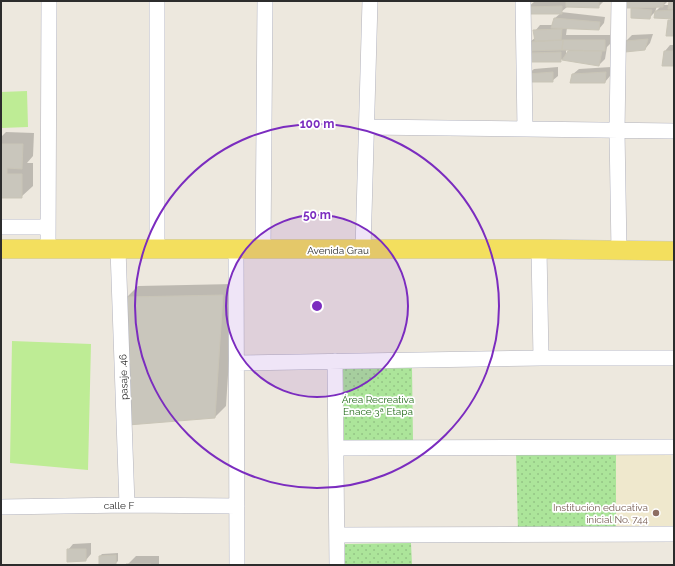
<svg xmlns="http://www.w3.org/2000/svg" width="675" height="566" font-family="Raleway,sans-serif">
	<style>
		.education { fill: #efe8cd }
		.grass { fill: url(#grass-dots) }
		.pitch { fill: #beec95 }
		.shadow { fill: #0003; fill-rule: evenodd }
		.building { fill: #c9c6bc; stroke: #c9c5b7 }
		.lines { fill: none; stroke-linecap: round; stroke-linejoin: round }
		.minor-casing { stroke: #b2b3bf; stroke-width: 16 }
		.major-casing { stroke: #c8c8c8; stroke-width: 20 }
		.minor { stroke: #fff; stroke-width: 15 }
		.major { stroke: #f3df5e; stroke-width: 19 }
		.ring { fill: none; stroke: #7b2cbf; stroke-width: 2 }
		.education-dot { fill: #8d6e63; stroke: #fff; stroke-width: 1.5 }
		.labels { text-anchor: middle; stroke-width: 3.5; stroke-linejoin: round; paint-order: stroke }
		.street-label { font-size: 10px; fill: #2c2c2c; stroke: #fff }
		.park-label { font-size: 10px; fill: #226b19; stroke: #fff }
		.education-label { font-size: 10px; fill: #785e54; stroke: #fff; text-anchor: end }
		.centre { fill: #7b2cbf; stroke: #fff; stroke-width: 2 }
		.ring-label { font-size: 12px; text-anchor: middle; font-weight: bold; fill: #7b2cbf; stroke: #fff; stroke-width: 3.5; stroke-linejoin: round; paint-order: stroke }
	</style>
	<defs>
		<pattern id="grass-dots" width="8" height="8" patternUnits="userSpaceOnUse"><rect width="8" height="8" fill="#ace59a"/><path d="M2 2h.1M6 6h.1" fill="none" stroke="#94c585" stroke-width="1.8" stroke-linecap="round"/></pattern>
	</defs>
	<rect width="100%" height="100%" fill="#ede8de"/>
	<!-- education -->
	<path class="education" d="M 616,449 L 671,451 L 673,534 L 616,534 Z"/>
	<!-- grass -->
	<path class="grass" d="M 412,368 L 413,441 L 344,442 L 343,369 Z
		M 616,449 L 616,534 L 518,532 L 516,451 Z
		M 411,543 L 412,565 L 345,565 L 345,544 Z"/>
	<!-- pitch -->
	<path class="pitch" d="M 27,91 L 28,127 L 1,128 L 1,92 Z
		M 12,341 L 91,344 L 88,470 L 10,463 Z"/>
	<!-- shadow -->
	<path class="shadow" d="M 604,1 L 598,7 L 567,7 L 561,12 L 605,17 L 604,23 L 599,29 L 567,28 L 566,35 L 610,35 L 610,44 L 607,47 L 605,59 L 599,65 L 562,59 L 560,61 L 529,54 L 533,50 L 530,42 L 536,37 L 535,31 L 540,25 L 553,25 L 555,18 L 561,13 L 528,7 L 534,2 ZM 566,50 L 569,50 L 566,55 Z
		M 628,1 L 668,1 L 664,5 L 669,5 L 670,1 L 674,1 L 674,35 L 669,21 L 672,18 L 656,11 L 649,18 L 632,17 L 632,7 ZM 657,6 L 661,6 L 655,12 Z
		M 653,34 L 650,43 L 645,49 L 626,41 L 632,35 Z
		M 670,45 L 674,45 L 674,65 L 665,51 Z
		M 558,67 L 558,76 L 552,81 L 528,74 L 534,69 Z
		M 611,67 L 610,76 L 605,82 L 573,74 L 579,69 Z
		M 6,132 L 34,133 L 33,156 L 27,163 L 33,163 L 33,186 L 21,197 L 1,197 L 1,137 Z
		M 234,284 L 226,406 L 215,417 L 126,298 L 138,286 Z
		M 91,543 L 91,554 L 86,560 L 68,550 L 73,544 Z
		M 118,553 L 118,561 L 115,564 L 100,556 L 102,554 Z
		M 136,556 L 159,556 L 159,565 L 127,565 Z"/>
	<!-- building -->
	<path class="building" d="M 566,1 L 599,1 L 599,8 L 566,7 Z
		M 627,1 L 664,1 L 663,7 L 627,8 Z
		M 669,1 L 674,1 L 674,9 L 668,9 Z
		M 562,6 L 562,14 L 531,14 L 527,7 Z
		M 631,8 L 652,10 L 650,19 L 631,18 Z
		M 674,10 L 674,19 L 654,18 L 655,11 Z
		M 554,18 L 600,22 L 599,30 L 551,28 Z
		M 668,20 L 674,20 L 674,36 L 666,36 Z
		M 562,29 L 561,40 L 535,41 L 533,30 Z
		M 648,39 L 645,50 L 625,52 L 625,41 Z
		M 563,40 L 562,50 L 527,51 L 529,42 Z
		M 563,40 L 605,40 L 605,51 L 562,50 Z
		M 568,51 L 602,51 L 599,66 L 562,60 Z
		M 664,51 L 674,51 L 674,66 L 662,66 Z
		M 561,52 L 561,62 L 526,62 L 528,53 Z
		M 553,72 L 553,82 L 527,82 L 527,74 Z
		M 606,72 L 605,83 L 570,83 L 572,74 Z
		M 1,144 L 23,144 L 22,169 L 7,168 L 7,174 L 22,174 L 22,198 L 1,198 Z
		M 223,295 L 215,418 L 128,425 L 125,297 Z
		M 67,549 L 86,549 L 86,561 L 67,562 Z
		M 116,555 L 116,565 L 99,565 L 99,556 Z
		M 126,564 L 151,564 L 151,565 L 126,565 Z"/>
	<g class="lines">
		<!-- minor casing -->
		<g class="minor-casing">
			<path id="minor" d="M 523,1 L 525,129
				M 619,1 L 617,131 L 619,251
				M 367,127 L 674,131
				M 1,227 L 48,227
				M 48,249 L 49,1
				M 118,249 L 127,505
				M 539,249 L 541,358
				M 157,250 L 157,1
				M 236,250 L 237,565
				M 263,250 L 265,1
				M 363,250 L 370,1
				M 335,361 L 337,565
				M 237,363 L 541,358 L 674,358
				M 337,448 L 674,447
				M 1,507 L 127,505 L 237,506
				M 338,535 L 674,534"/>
		</g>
		<!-- major casing -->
		<g class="major-casing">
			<path id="major" d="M 1,249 L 539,249 L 674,251"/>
		</g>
		<!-- minor -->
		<use href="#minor" class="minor"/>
		<!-- major -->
		<use href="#major" class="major"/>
	</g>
	<!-- distance rings -->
	<circle cx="317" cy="306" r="91" fill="#7b2cbf" fill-opacity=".12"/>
	<g class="ring">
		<circle cx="317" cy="306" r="91"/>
		<circle cx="317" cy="306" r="182"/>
	</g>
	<!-- markers -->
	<circle class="education-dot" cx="656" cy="513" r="4"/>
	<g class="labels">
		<!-- street labels -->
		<g class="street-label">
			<text x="338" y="254">Avenida Grau</text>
			<text transform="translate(123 377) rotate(-92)" y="4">pasaje .46</text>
			<text x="119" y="509">calle F</text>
		</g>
		<!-- park labels -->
		<g class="park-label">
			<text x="378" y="403">Área Recreativa<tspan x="378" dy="12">Enace 3ª Etapa</tspan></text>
		</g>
		<!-- education labels -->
		<g class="education-label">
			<text x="648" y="511">Institución educativa<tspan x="648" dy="12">inicial No. 744</tspan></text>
		</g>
	</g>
	<circle cx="317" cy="306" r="6" class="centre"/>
	<g class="ring-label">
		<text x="317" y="128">100 m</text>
		<text x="317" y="219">50 m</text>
	</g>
	<!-- border -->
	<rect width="675" height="566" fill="none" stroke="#2c2c2c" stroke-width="4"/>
</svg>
